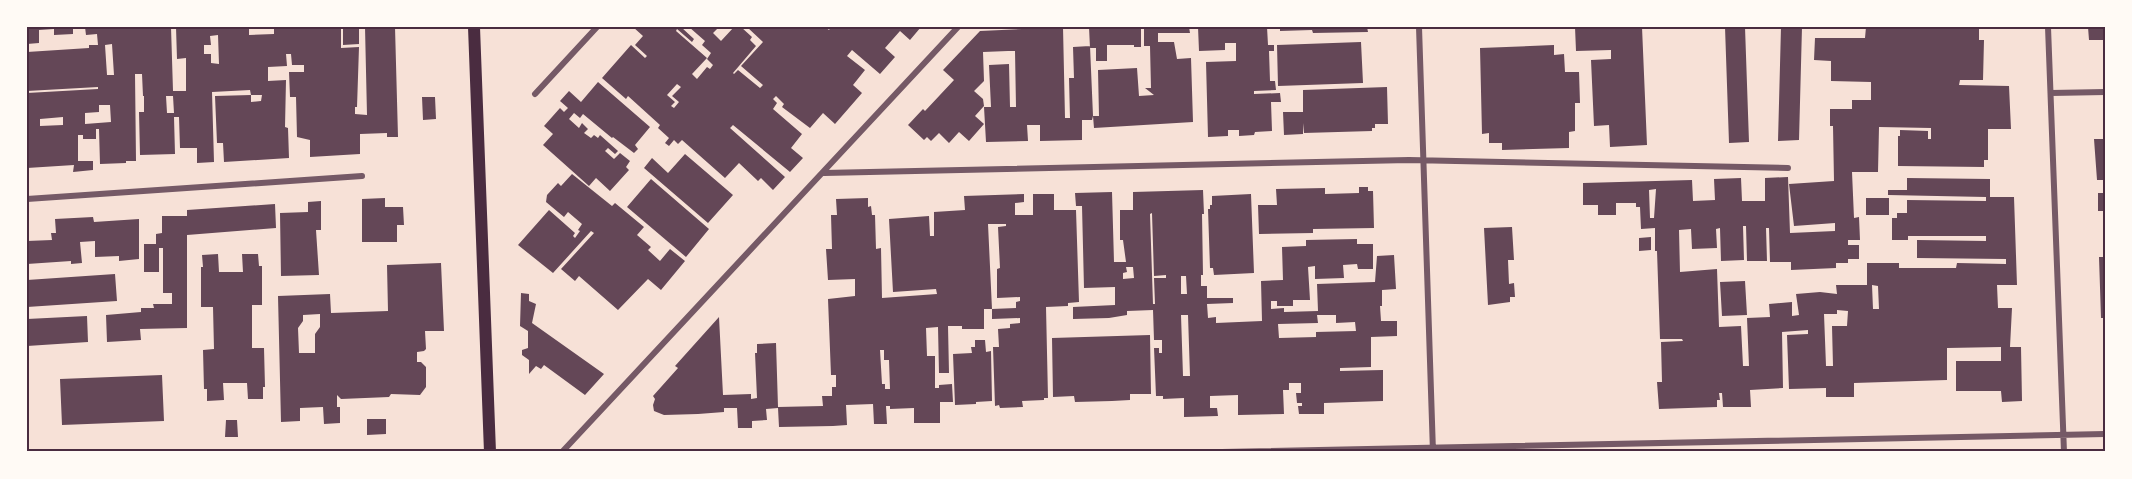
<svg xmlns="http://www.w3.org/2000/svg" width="2132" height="479" font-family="Montserrat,sans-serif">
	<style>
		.building { fill: #644757; fill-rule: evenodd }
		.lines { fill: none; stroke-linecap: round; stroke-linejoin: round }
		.minor { stroke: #755966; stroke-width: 6 }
		.secondary { stroke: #4a2c40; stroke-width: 12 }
		.neatline { fill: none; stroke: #4a2c40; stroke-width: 2 }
	</style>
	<rect width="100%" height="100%" fill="#f7e1d7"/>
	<!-- building -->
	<path class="building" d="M 27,27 L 73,27 L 73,34 L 54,35 L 54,29 L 39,30 L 39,43 L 27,44 Z
		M 85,27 L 171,27 L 173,91 L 186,91 L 186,58 L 177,59 L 176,27 L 239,27 L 249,28 L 249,35 L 274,34 L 274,27 L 341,27 L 341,48 L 359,47 L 357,107 L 355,107 L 355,114 L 367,115 L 365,27 L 395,27 L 398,137 L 387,137 L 387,133 L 360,134 L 360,154 L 310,157 L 310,140 L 297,137 L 296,97 L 290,97 L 289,72 L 304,72 L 304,65 L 292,65 L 291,54 L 286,54 L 287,66 L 268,67 L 268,81 L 286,80 L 285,127 L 288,128 L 289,158 L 224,162 L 223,143 L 217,143 L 215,96 L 251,95 L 251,102 L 261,101 L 262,95 L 251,95 L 250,90 L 212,92 L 214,162 L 197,163 L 197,148 L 180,148 L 179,117 L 174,117 L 175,154 L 140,155 L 139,112 L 144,112 L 144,96 L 143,96 L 142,74 L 135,74 L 136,161 L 126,161 L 126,163 L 100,164 L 99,129 L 96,129 L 96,139 L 83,139 L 83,135 L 78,135 L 78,161 L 93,161 L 93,170 L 73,172 L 74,165 L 27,168 L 27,93 L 98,89 L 98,87 L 27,91 L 27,52 L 89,48 L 89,45 L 98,45 L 97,34 L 86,35 ZM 218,35 L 219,64 L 211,63 L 211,54 L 204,54 L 204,45 L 211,45 L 210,36 ZM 112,44 L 114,75 L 107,75 L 105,45 ZM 166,96 L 173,96 L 174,113 L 167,113 ZM 99,105 L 110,105 L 111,122 L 85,124 L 85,113 L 99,112 ZM 63,117 L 63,125 L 40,126 L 40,119 Z
		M 343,27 L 359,27 L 359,44 L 343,45 Z
		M 633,27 L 681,27 L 694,39 L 692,42 L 677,29 L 676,31 L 707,58 L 692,74 L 697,79 L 707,67 L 710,69 L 713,65 L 707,59 L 711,53 L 702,45 L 705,41 L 689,27 L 719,27 L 713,33 L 721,41 L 734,27 L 741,27 L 752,37 L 750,40 L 756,46 L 733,73 L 734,74 L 738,70 L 760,88 L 763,85 L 741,66 L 763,42 L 747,27 L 825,27 L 829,30 L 831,27 L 921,27 L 910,40 L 900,31 L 885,48 L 895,57 L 880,74 L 852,50 L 847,56 L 865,70 L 853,85 L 862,93 L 835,124 L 823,113 L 810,128 L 782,107 L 784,104 L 776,96 L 773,99 L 777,103 L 773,109 L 802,134 L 791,148 L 803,158 L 790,172 L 733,125 L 730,128 L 785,177 L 773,190 L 761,178 L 758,181 L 739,163 L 725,178 L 682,140 L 678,144 L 674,140 L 669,146 L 665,143 L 669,138 L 658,128 L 660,125 L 628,96 L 626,99 L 602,78 L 631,45 L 645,58 L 647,56 L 635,45 L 643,36 ZM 677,84 L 681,87 L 672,96 L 679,102 L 674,108 L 671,106 L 675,102 L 667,95 Z
		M 1022,27 L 1063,27 L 1065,118 L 1070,118 L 1069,78 L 1074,78 L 1073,47 L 1090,46 L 1093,116 L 1099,116 L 1098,70 L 1137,68 L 1139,96 L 1154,95 L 1145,88 L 1151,88 L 1150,46 L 1144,46 L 1144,27 L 1189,27 L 1190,33 L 1158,33 L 1158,42 L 1174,42 L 1177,59 L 1191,58 L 1193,122 L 1094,128 L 1093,116 L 1092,120 L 1082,120 L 1082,140 L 1040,141 L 1040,125 L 1027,125 L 1028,141 L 986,142 L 984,107 L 991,107 L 989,65 L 1009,64 L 1010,107 L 1016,107 L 1015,51 L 1008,51 L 983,52 L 984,81 L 974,91 L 983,99 L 984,106 L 975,116 L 984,124 L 969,141 L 959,132 L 949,143 L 939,133 L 931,141 L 927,137 L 924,140 L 908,125 L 923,109 L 925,111 L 954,80 L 943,70 L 980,31 L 1022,29 Z
		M 1089,27 L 1141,27 L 1141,47 L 1134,47 L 1134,45 L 1107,45 L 1107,61 L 1096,61 L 1096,48 L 1090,48 Z
		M 1198,27 L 1267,27 L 1268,45 L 1274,45 L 1274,51 L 1269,51 L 1270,81 L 1275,81 L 1276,90 L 1254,91 L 1254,94 L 1280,93 L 1281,102 L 1271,102 L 1272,131 L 1255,132 L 1254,135 L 1239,136 L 1239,130 L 1228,130 L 1228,136 L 1208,137 L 1206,62 L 1236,61 L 1236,43 L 1225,43 L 1225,50 L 1199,51 Z
		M 1280,27 L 1367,27 L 1368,32 L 1313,33 L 1312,30 L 1280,31 Z
		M 1575,27 L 1642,27 L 1647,145 L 1610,147 L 1609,125 L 1594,126 L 1591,60 L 1611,59 L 1611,50 L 1576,51 Z
		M 1725,27 L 1745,27 L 1749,142 L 1729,143 Z
		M 1781,27 L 1802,27 L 1799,140 L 1778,141 Z
		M 1866,27 L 1979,27 L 1979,40 L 1984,40 L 1983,80 L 1960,80 L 1959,85 L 2009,86 L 2011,129 L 1988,129 L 1988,160 L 1984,160 L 1984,167 L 1898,166 L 1898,136 L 1900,136 L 1900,130 L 1928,131 L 1928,139 L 1931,139 L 1931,128 L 1879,127 L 1878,172 L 1852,172 L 1854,218 L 1859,217 L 1860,240 L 1848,240 L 1848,245 L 1859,245 L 1859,259 L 1848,259 L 1848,263 L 1836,263 L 1836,268 L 1791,270 L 1791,262 L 1770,262 L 1769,228 L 1766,228 L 1767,261 L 1747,261 L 1746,226 L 1743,226 L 1744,260 L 1721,261 L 1720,228 L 1716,229 L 1717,248 L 1692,249 L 1691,229 L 1679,230 L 1680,272 L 1717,269 L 1719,327 L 1741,326 L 1743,366 L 1749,366 L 1747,318 L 1770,317 L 1769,304 L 1792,302 L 1792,316 L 1799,315 L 1796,294 L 1820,292 L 1837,294 L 1836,285 L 1867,285 L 1867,263 L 1899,263 L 1899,268 L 1956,268 L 1957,263 L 2006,264 L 2006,259 L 1917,258 L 1917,240 L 1986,241 L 1986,236 L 1908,236 L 1908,240 L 1892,240 L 1892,218 L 1897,218 L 1897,213 L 1907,213 L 1907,200 L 1986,201 L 1986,197 L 1888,195 L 1888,190 L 1907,190 L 1907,178 L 1990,179 L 1990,197 L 2014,197 L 2017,285 L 1997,285 L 1998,308 L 2012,308 L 2010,347 L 2021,347 L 2022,401 L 2002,402 L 2001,391 L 1956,391 L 1956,361 L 2001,361 L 2001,347 L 1947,348 L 1947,380 L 1854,383 L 1854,397 L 1826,397 L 1826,388 L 1789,389 L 1787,335 L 1808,334 L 1808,330 L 1782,332 L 1783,388 L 1750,390 L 1751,407 L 1723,407 L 1722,393 L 1719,393 L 1720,400 L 1717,400 L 1717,407 L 1659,409 L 1657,382 L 1662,382 L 1661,342 L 1683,341 L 1682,339 L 1660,339 L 1657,251 L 1655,251 L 1655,228 L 1641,229 L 1640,207 L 1636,207 L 1636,203 L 1616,203 L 1616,215 L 1598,215 L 1598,205 L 1583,205 L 1583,183 L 1692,180 L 1693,201 L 1715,200 L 1714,179 L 1741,178 L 1742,201 L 1765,201 L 1765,178 L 1788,177 L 1790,233 L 1835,231 L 1835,223 L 1794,226 L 1789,184 L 1834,181 L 1833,126 L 1830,126 L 1830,109 L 1852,109 L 1852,100 L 1871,100 L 1871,82 L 1831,81 L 1831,61 L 1814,60 L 1815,38 L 1865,38 ZM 1656,189 L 1654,218 L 1650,218 L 1649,190 ZM 1872,285 L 1878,286 L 1879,309 L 1873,309 ZM 1837,310 L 1848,311 L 1847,326 L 1832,326 L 1833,366 L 1826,366 L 1824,314 L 1837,314 Z
		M 2088,27 L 2105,27 L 2105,40 L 2089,40 Z
		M 1361,42 L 1363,83 L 1278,86 L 1277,45 Z
		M 1554,45 L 1554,55 L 1564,54 L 1565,72 L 1579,72 L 1580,103 L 1575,103 L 1575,131 L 1569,132 L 1569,148 L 1502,150 L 1502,143 L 1489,143 L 1489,133 L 1482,134 L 1480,48 Z
		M 598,82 L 650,127 L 635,145 L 638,149 L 634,153 L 613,137 L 612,138 L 583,114 L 580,118 L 574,113 L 569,119 L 579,128 L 582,123 L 588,129 L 584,133 L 591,138 L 594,135 L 598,138 L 600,135 L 618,151 L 615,154 L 608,148 L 605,151 L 614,159 L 620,153 L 630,161 L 626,167 L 629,170 L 610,191 L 596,178 L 589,186 L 543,145 L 553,134 L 544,126 L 560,108 L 564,112 L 568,108 L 560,101 L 569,91 L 581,102 Z
		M 1387,87 L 1388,124 L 1375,124 L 1375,128 L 1372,128 L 1372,131 L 1304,133 L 1303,123 L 1303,134 L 1284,135 L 1283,112 L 1303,112 L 1303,90 Z
		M 422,97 L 435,97 L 436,119 L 423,120 Z
		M 2094,139 L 2105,139 L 2105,180 L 2097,180 Z
		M 685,154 L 733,195 L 708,223 L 644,168 L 652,158 L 668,173 Z
		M 572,174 L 612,206 L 615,203 L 644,227 L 637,235 L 651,247 L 648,250 L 660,261 L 670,249 L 685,261 L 661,290 L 648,279 L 618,310 L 579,276 L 575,281 L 561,269 L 594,233 L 591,231 L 553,273 L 518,245 L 549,210 L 575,233 L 573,236 L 575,238 L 580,231 L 578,230 L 582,224 L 568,212 L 564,217 L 546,202 L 547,195 L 558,183 L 561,186 Z
		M 651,179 L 709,229 L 686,257 L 627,207 Z
		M 1359,187 L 1368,187 L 1368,191 L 1373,191 L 1374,228 L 1313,229 L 1313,233 L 1259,234 L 1258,205 L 1277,205 L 1276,189 L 1325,188 L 1325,194 L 1359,193 Z
		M 1203,190 L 1204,214 L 1202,214 L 1203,275 L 1201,275 L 1201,286 L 1207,286 L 1207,298 L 1233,298 L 1233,303 L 1207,304 L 1208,318 L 1216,317 L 1216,323 L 1262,321 L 1261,281 L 1283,280 L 1282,247 L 1306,246 L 1306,240 L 1357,239 L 1357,244 L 1373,244 L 1373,269 L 1358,269 L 1357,264 L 1343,265 L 1344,278 L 1315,279 L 1315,266 L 1308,267 L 1310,300 L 1293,300 L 1293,306 L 1277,306 L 1277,301 L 1271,301 L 1271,309 L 1284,308 L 1284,312 L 1318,311 L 1317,284 L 1375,282 L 1377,256 L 1394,255 L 1396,289 L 1382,290 L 1382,306 L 1380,306 L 1381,321 L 1397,321 L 1397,336 L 1371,337 L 1371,367 L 1340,368 L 1340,371 L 1383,370 L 1383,401 L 1324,403 L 1324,414 L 1299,414 L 1298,406 L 1302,406 L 1302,403 L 1297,403 L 1296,393 L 1301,393 L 1301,383 L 1289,383 L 1289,390 L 1283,390 L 1284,414 L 1238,415 L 1238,395 L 1210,396 L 1210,408 L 1217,408 L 1218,416 L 1184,417 L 1184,398 L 1163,399 L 1163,396 L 1156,396 L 1154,348 L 1159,348 L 1159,353 L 1162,353 L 1162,340 L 1154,340 L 1153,310 L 1127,311 L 1127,315 L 1109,318 L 1073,319 L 1073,307 L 1115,305 L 1115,287 L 1084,288 L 1082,206 L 1076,206 L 1075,193 L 1112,192 L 1114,262 L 1126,262 L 1123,240 L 1120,240 L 1120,210 L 1133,210 L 1133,192 ZM 1152,213 L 1154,276 L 1166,275 L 1166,278 L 1154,278 L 1155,304 L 1153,304 L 1150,214 ZM 1126,267 L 1133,267 L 1134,278 L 1123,279 L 1123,273 L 1127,272 ZM 1181,276 L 1186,276 L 1187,294 L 1181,294 ZM 1181,315 L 1188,315 L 1190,376 L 1183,376 ZM 1317,315 L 1336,315 L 1336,323 L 1355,322 L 1356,331 L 1316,332 L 1316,337 L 1279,338 L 1278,324 L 1318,323 Z
		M 2098,193 L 2105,193 L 2105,211 L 2098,211 Z
		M 1024,194 L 1024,202 L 1015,203 L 1015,215 L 1033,215 L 1033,194 L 1054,194 L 1054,210 L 1076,210 L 1079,302 L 1068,303 L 1068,306 L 1046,307 L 1048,398 L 1044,398 L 1044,400 L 1022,401 L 1023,407 L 1000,408 L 999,405 L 995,406 L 993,347 L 999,347 L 998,329 L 1010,328 L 1010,324 L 1020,323 L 1020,318 L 992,319 L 992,309 L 1016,308 L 1016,302 L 1020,301 L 1020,297 L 997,298 L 997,269 L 1000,268 L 998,227 L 1006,226 L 1006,224 L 988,224 L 992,309 L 984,309 L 984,329 L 962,329 L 962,326 L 948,326 L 949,373 L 939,373 L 938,327 L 926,328 L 927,356 L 935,356 L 935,388 L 939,388 L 939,385 L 952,384 L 953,402 L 940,402 L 940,423 L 914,423 L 914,408 L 890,409 L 890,406 L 886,406 L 887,424 L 874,424 L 873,404 L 846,405 L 847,425 L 833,426 L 779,427 L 778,408 L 766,409 L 767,420 L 752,421 L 752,428 L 738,428 L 737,408 L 724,408 L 724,412 L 698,414 L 664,415 L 654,411 L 653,405 L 655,399 L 653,396 L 678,368 L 675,366 L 719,317 L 723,395 L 751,394 L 751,399 L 757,398 L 755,353 L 757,353 L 757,344 L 776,343 L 778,407 L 823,406 L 822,396 L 832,396 L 832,387 L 836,387 L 836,375 L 831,375 L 828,299 L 855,296 L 855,279 L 828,280 L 826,249 L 832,249 L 831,215 L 837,215 L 836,199 L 868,198 L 868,207 L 871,206 L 872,215 L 875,215 L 876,249 L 881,248 L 882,298 L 937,294 L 936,289 L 893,292 L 889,219 L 929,216 L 930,236 L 934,236 L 934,212 L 965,210 L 964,196 ZM 880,350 L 884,350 L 884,360 L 889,360 L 890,389 L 885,389 L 885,384 L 882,384 Z
		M 1251,194 L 1254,273 L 1214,275 L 1213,268 L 1210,268 L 1208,209 L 1210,209 L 1210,205 L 1212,205 L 1212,196 Z
		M 385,198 L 385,207 L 403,207 L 404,225 L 397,225 L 397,242 L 362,242 L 362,199 Z
		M 1866,198 L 1889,198 L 1889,215 L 1866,215 Z
		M 321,201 L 321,230 L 316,230 L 319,275 L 281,276 L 280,213 L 308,212 L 308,202 Z
		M 275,204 L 276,228 L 187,235 L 187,328 L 140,329 L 141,340 L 107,342 L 106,315 L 141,312 L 141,308 L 154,308 L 153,304 L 172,304 L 172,293 L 163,293 L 163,248 L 159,248 L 159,272 L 144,272 L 144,244 L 156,244 L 156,234 L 162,233 L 162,216 L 187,216 L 187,210 Z
		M 93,217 L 94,222 L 139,219 L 139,259 L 119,261 L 119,256 L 95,257 L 95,241 L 80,242 L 82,263 L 71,264 L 71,261 L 27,264 L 27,241 L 52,240 L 51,233 L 56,233 L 55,219 Z
		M 1512,227 L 1514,260 L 1508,260 L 1509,284 L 1514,283 L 1515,297 L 1510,297 L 1510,302 L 1488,305 L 1484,228 Z
		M 1651,237 L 1651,250 L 1639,251 L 1639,238 Z
		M 218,254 L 219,272 L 243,272 L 242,254 L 258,254 L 259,266 L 262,266 L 262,305 L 252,305 L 252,348 L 264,348 L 265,387 L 263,387 L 263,399 L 248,399 L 247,383 L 223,383 L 224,400 L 207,401 L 207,389 L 204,389 L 203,350 L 214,349 L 213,307 L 201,307 L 201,267 L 203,267 L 202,255 Z
		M 2099,257 L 2105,257 L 2105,318 L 2101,318 Z
		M 441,263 L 444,331 L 425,331 L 426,349 L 424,351 L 417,352 L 417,362 L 421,362 L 426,367 L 426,387 L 420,395 L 391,394 L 389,397 L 341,399 L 337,395 L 337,407 L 340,407 L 340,423 L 324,424 L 323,407 L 300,408 L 300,421 L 281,422 L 278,296 L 330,294 L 331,313 L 388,311 L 387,265 ZM 320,314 L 320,327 L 315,334 L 315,353 L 299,353 L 298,328 L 303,321 L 303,315 Z
		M 115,274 L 117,301 L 27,307 L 27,280 Z
		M 1745,281 L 1747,315 L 1722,316 L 1720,282 Z
		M 521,293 L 529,294 L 529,301 L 536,304 L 532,323 L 604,374 L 585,395 L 544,365 L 541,369 L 536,366 L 529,374 L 529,360 L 522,355 L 522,350 L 528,348 L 528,331 L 520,326 Z
		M 87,316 L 88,342 L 27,346 L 27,319 Z
		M 1150,335 L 1151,394 L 1130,394 L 1130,400 L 1112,401 L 1075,402 L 1074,396 L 1053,397 L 1052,338 Z
		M 975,340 L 985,340 L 986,352 L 991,351 L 992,401 L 976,402 L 976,404 L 955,405 L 953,354 L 972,353 L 971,347 L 975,347 Z
		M 162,375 L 164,421 L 62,425 L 60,379 Z
		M 367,419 L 386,419 L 386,434 L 367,435 Z
		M 226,420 L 237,420 L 238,437 L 225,437 Z"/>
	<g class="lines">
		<!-- minor -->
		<path class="minor" d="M 1419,27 L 1433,452
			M 2048,27 L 2064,452
			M 2051,93 L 2105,92
			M 535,94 L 597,27
			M 824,173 L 1409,160 L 1788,168
			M 27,199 L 362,176
			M 562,452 L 958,27
			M 1222,452 L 2105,434"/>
		<!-- secondary -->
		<path class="secondary" d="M 474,27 L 490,452"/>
	</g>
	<!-- border -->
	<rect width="2132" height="479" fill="none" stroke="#fffaf5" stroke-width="57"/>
	<rect x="28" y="28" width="2076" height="422" class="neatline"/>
</svg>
